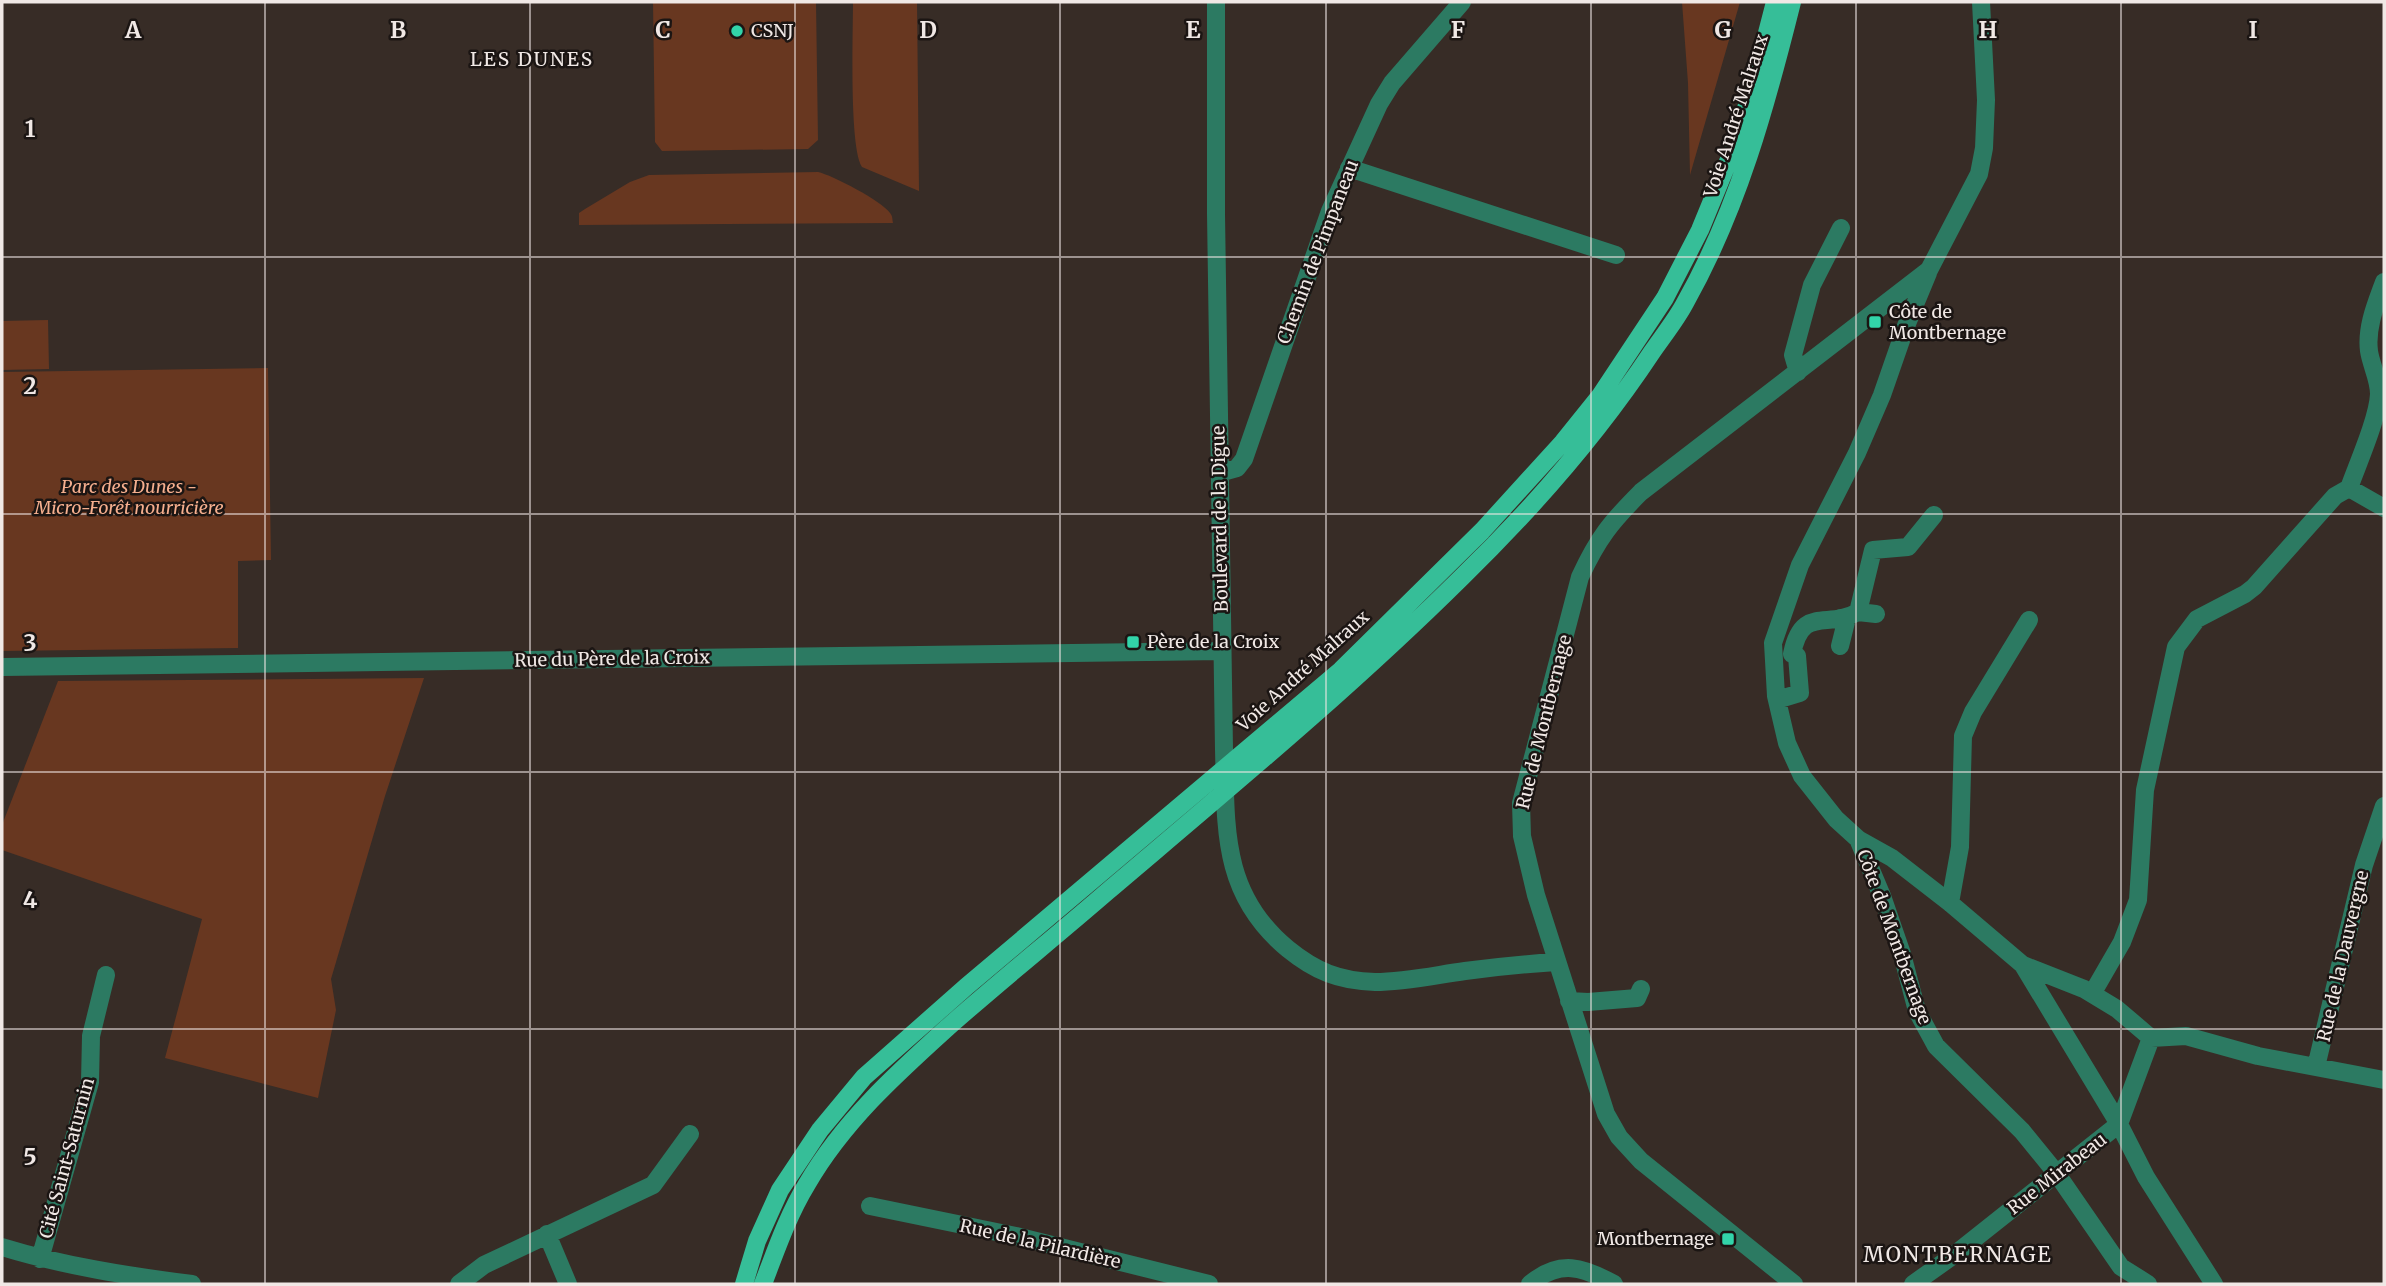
<svg xmlns="http://www.w3.org/2000/svg" width="2386" height="1286" font-family="Merriweather,serif">
	<style>
		.green { fill: #683720 }
		.lines { fill: none; stroke-linecap: round; stroke-linejoin: round }
		.minor { stroke: #2c7a62; stroke-width: 18 }
		.major { stroke: #36be98; stroke-width: 18 }
		.grid { fill: none; stroke: #f0e8e5; stroke-width: 2; stroke-opacity: 0.55 }
		.poi-dot { fill: #32d4a9; stroke: #1b1513; stroke-width: 2.5 }
		.labels { text-anchor: middle; stroke-width: 5; stroke-linejoin: round; paint-order: stroke }
		.poi-label { font-size: 18px; fill: #f0e8e5; stroke: #1b1513; text-anchor: start }
		.street-label { font-size: 18px; fill: #f0e8e5; stroke: #1b1513 }
		.park-label { font-size: 18px; font-style: italic; fill: #f6af8e; stroke: #1b1513 }
		.neighbourhood-label { font-size: 19px; letter-spacing: 2px; fill: #f0e8e5; stroke: #1b1513 }
		.quarter-label { font-size: 21px; letter-spacing: 2px; fill: #f0e8e5; stroke: #1b1513 }
		.grid-label { font-size: 23px; text-anchor: middle; font-weight: bold; fill: #f0e8e5; stroke: #1b1513; stroke-width: 5; stroke-linejoin: round; paint-order: stroke }
	</style>
	<rect width="100%" height="100%" fill="#372c26"/>
	<!-- green -->
	<path class="green" d="M 653,2 L 816,2 L 818,140 L 808,149 L 662,151 L 655,142 Z
		M 853,2 L 917,2 L 919,191 L 862,167 C 849,148 853,32 853,2 Z
		M 1682,2 L 1740,2 L 1690,175 L 1688,83 Z
		M 818,172 C 832,175 882,201 890,213 C 893,217 892,218 893,223 L 579,225 L 579,213 L 585,209 L 630,182 L 649,175 Z
		M 48,320 L 49,369 L 2,370 L 2,321 Z
		M 268,368 L 271,560 L 238,561 L 238,648 L 2,651 L 2,372 Z
		M 424,678 L 385,796 L 331,979 L 336,1010 L 318,1098 L 165,1058 L 202,919 L 2,850 L 2,825 L 58,681 Z"/>
	<g class="lines">
		<!-- minor -->
		<path class="minor" d="M 1216,2 L 1216,214 L 1224,749 C 1226,828 1221,894 1288,949 C 1315,971 1339,981 1375,982 C 1405,982 1436,975 1465,971 C 1495,967 1525,964 1556,962
			M 1349,168 L 1616,255
			M 1928,273 L 1906,326 L 1882,395 L 1857,453 L 1800,565 L 1773,643 L 1776,696 L 1787,743 L 1802,776 L 1836,819 L 1858,839 L 1882,896 L 1902,954 L 1917,1011 L 1936,1046 L 2022,1131 L 2057,1174 L 2121,1267 L 2148,1284
			M 2384,282 C 2376,304 2366,327 2369,351 C 2371,365 2379,379 2379,394 C 2378,418 2358,463 2349,488 L 2384,508
			M 1798,372 L 1793,355 L 1812,285 L 1841,228
			M 1219,473 L 1237,468 L 1244,459 L 1330,211 L 1379,104 L 1392,83 L 1462,2
			M 1858,612 L 1876,614
			M 1840,646 L 1846,622 L 1840,618
			M 2,667 L 1222,651
			M 1777,700 L 1800,693 L 1797,656 L 1792,654 C 1802,604 1827,630 1858,612 L 1873,550 L 1908,547 L 1934,515
			M 1858,839 L 1892,858 L 1950,903 L 2023,965 L 2084,989 L 2117,1009 L 2151,1038 L 2186,1036 L 2258,1056 L 2384,1080
			M 1950,903 L 1960,847 L 1963,736 L 1973,712 L 2029,620
			M 2023,965 L 2119,1124 L 2146,1177 L 2214,1284
			M 2092,994 L 2122,942 L 2138,900 L 2145,790 L 2176,647 L 2197,619 L 2245,594 L 2254,587 L 2335,496 L 2349,488
			M 1569,1001 L 1588,1002 L 1637,998 L 1641,989
			M 2316,1067 L 2364,865 L 2384,806
			M 2119,1124 L 2151,1038
			M 870,1206 L 1016,1236 L 1209,1284
			M 547,1234 L 568,1284
			M 2,1247 C 64,1266 128,1276 192,1284
			M 40,1259 L 90,1082 L 91,1036 L 106,975
			M 459,1284 L 484,1265 L 653,1185 L 690,1134
			M 1530,1284 C 1560,1259 1583,1267 1614,1284
			M 1794,1284 L 1641,1161 L 1619,1137 L 1606,1114 L 1536,895 L 1522,836 L 1521,803 L 1580,577 C 1598,538 1611,522 1641,492 L 1929,270 L 1979,174 L 1984,148 L 1986,100 L 1981,2
			M 1913,1284 L 1954,1255 L 2119,1124"/>
		<!-- major -->
		<path class="major" d="M 744,1284 L 757,1241 L 780,1190 L 820,1130 L 864,1077 L 967,986 L 1341,670 L 1482,531 L 1563,442 L 1600,396 L 1665,298 L 1700,230 L 1730,157 L 1753,87 L 1775,2
			M 763,1284 C 776,1250 788,1215 807,1184 C 843,1122 895,1075 947,1028 C 1000,981 1055,937 1108,891 C 1228,789 1350,688 1462,577 C 1533,508 1597,435 1652,352 C 1663,336 1676,320 1685,303 C 1738,209 1766,106 1792,2"/>
	</g>
	<!-- grid -->
	<path class="grid" d="M 265,2 L 265,1284M 530,2 L 530,1284M 795,2 L 795,1284M 1060,2 L 1060,1284M 1326,2 L 1326,1284M 1591,2 L 1591,1284M 1856,2 L 1856,1284M 2121,2 L 2121,1284M 2,257 L 2384,257M 2,514 L 2384,514M 2,772 L 2384,772M 2,1029 L 2384,1029"/>
	<!-- markers -->
	<g class="poi-dot">
		<circle cx="737" cy="31" r="7"/>
		<rect x="1868" y="315" width="14" height="14" rx="3.5"/>
		<rect x="1126" y="635" width="14" height="14" rx="3.5"/>
		<rect x="1721" y="1232" width="14" height="14" rx="3.5"/>
	</g>
	<g class="labels">
		<!-- poi labels -->
		<g class="poi-label">
			<text x="751" y="37">CSNJ</text>
			<text x="1889" y="318">Côte de<tspan x="1889" dy="21">Montbernage</tspan></text>
			<text x="1147" y="648">Père de la Croix</text>
			<text x="1714" y="1245" text-anchor="end">Montbernage</text>
		</g>
		<!-- street labels -->
		<g class="street-label">
			<text transform="translate(1736 116) rotate(-72)" y="6">Voie André Malraux</text>
			<text transform="translate(1318 252) rotate(-69)" y="6">Chemin de Pimpaneau</text>
			<text transform="translate(1220 519) rotate(-91)" y="6">Boulevard de la Digue</text>
			<text transform="translate(612 659) rotate(-1)" y="6">Rue du Père de la Croix</text>
			<text transform="translate(1303 671) rotate(-42)" y="6">Voie André Malraux</text>
			<text transform="translate(1544 722) rotate(-76)" y="6">Rue de Montbernage</text>
			<text transform="translate(1894 937) rotate(70)" y="6">Côte de Montbernage</text>
			<text transform="translate(2343 956) rotate(-77)" y="6">Rue de la Dauvergne</text>
			<text transform="translate(67 1158) rotate(-75)" y="6">Cité Saint-Saturnin</text>
			<text transform="translate(2057 1174) rotate(-38)" y="6">Rue Mirabeau</text>
			<text transform="translate(1040 1244) rotate(13)" y="6">Rue de la Pilardière</text>
		</g>
		<!-- park labels -->
		<g class="park-label">
			<text x="129" y="493">Parc des Dunes -<tspan x="129" dy="21">Micro-Forêt nourricière</tspan></text>
		</g>
		<!-- neighbourhood labels -->
		<g class="neighbourhood-label">
			<text x="532" y="66">LES DUNES</text>
		</g>
		<!-- quarter labels -->
		<g class="quarter-label">
			<text x="1958" y="1262">MONTBERNAGE</text>
		</g>
	</g>
	<g class="grid-label">
		<text x="133" y="38">A</text>
		<text x="398" y="38">B</text>
		<text x="663" y="38">C</text>
		<text x="928" y="38">D</text>
		<text x="1193" y="38">E</text>
		<text x="1458" y="38">F</text>
		<text x="1723" y="38">G</text>
		<text x="1988" y="38">H</text>
		<text x="2253" y="38">I</text>
		<text x="30" y="137">1</text>
		<text x="30" y="394">2</text>
		<text x="30" y="651">3</text>
		<text x="30" y="908">4</text>
		<text x="30" y="1165">5</text>
	</g>
	<!-- border -->
	<rect width="2386" height="1286" fill="none" stroke="#f0e8e5" stroke-width="7"/>
</svg>
